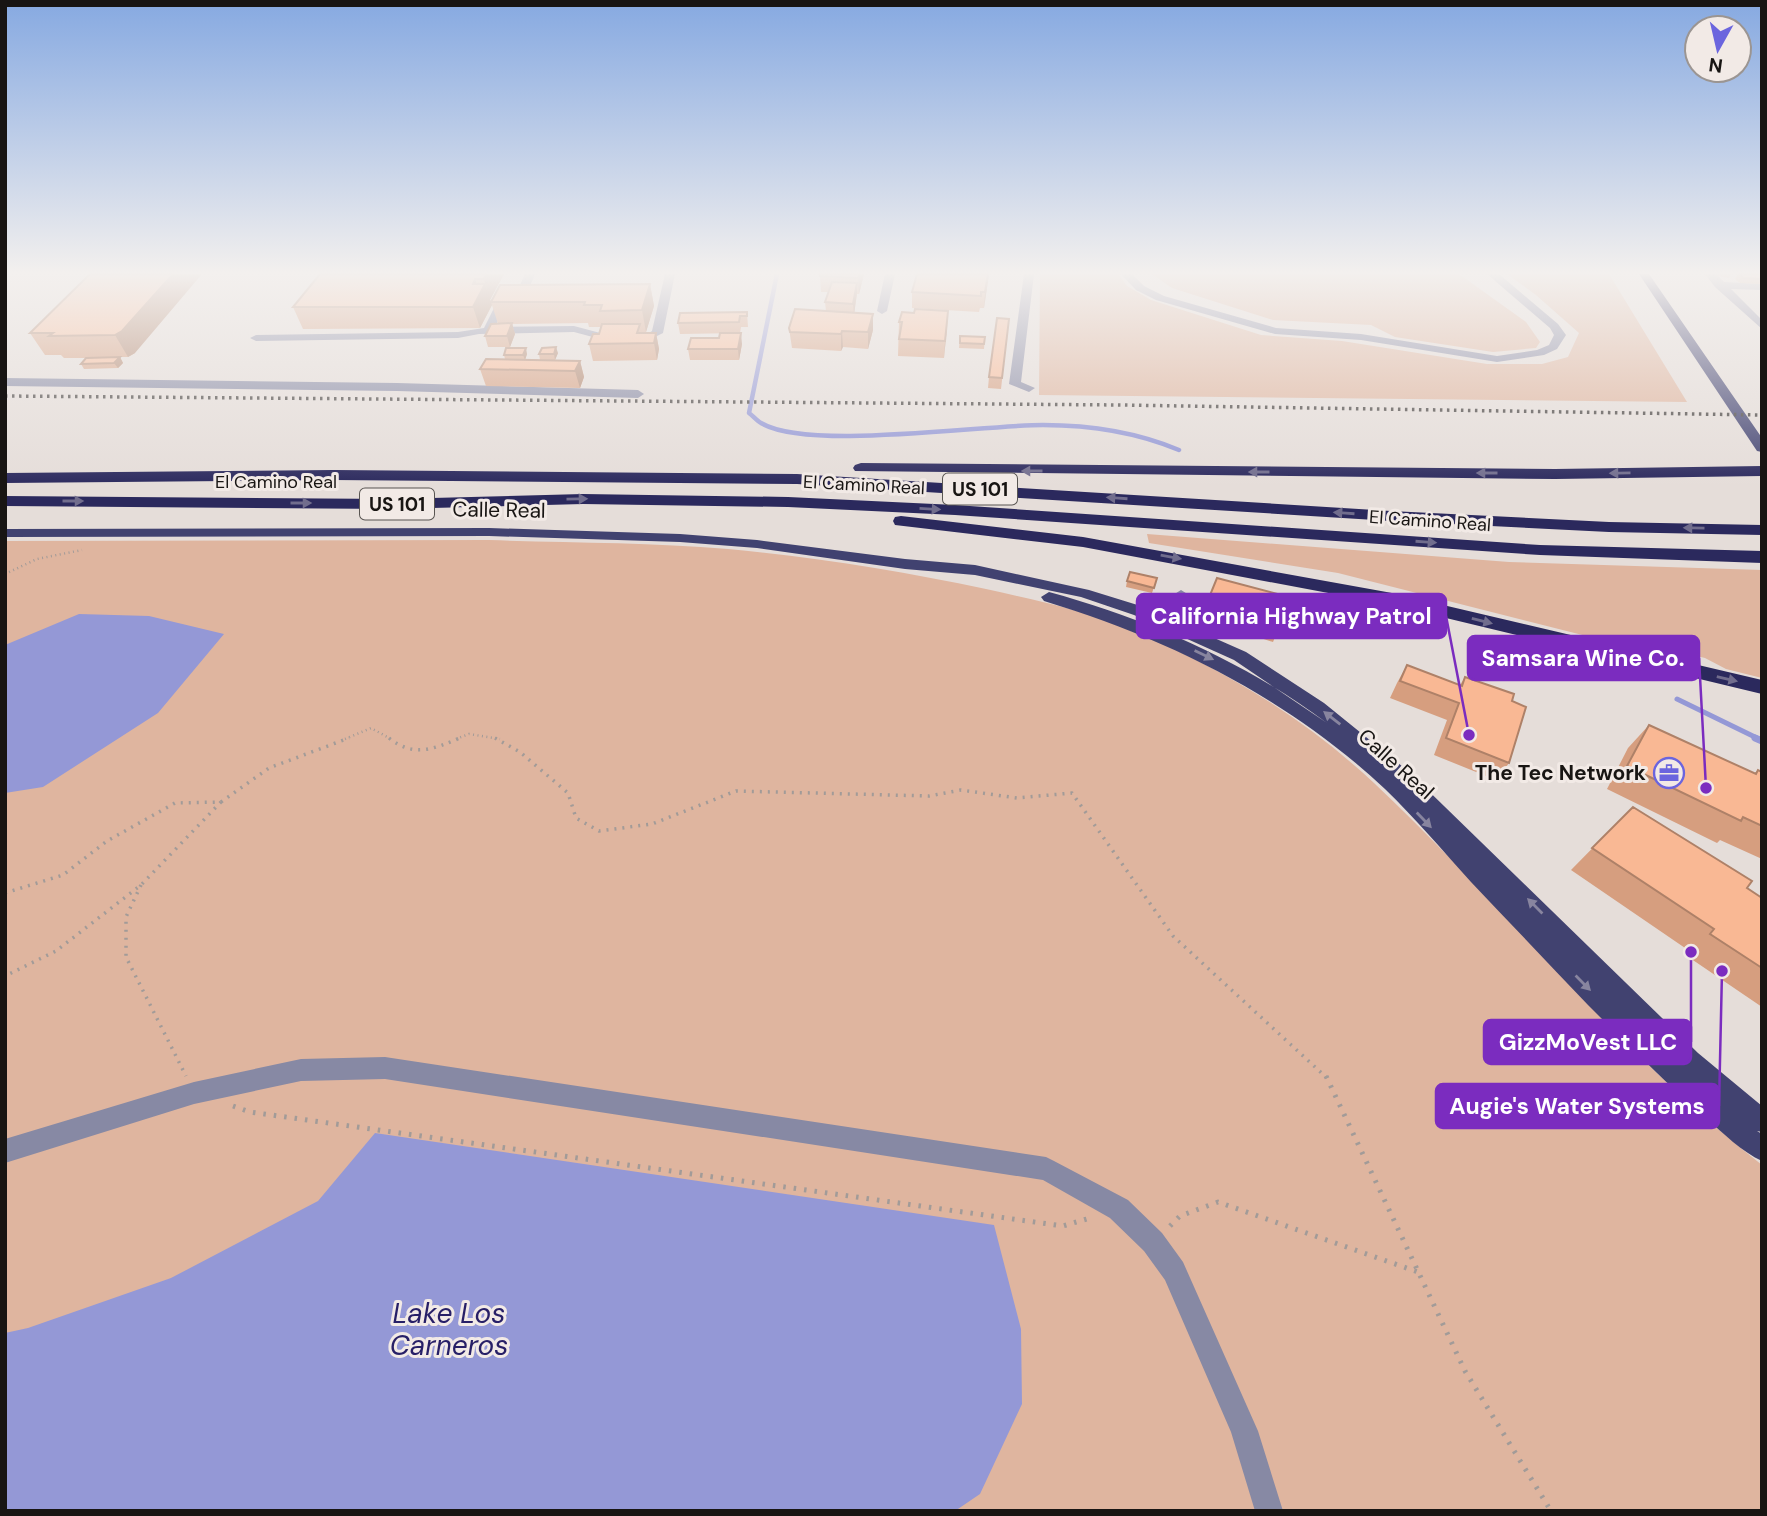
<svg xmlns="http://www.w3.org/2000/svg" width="1767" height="1516" font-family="'DM Sans',sans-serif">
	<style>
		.green { fill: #dfb59f }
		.water { fill: #9498d6 }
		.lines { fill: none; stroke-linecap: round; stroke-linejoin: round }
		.stream-far2 { stroke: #9498d6; stroke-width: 4.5 }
		.stream-far1 { stroke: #9498d6; stroke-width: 5 }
		.stream { stroke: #9498d6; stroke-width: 7 }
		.path-far2 { stroke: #a29b98; stroke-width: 2.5; stroke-dasharray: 1 3.5; stroke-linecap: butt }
		.path-far1 { stroke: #a29b98; stroke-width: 3.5; stroke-dasharray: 2 6; stroke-linecap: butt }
		.path { stroke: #a29b98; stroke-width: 5; stroke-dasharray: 2.5 8; stroke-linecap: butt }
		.minor { fill: #8789a4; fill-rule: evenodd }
		.major { fill: #414270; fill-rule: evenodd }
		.highway { fill: #2b295d; fill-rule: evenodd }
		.rail { stroke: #423e3c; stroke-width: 3.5; stroke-dasharray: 2.5 4.5; stroke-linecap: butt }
		.wall { fill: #d69e7f }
		.shaded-wall { fill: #ae8168 }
		.building { fill: #f9b894; stroke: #ae8168; stroke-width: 2 }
		.oneway { fill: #716d8d }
		.oneway2 { fill: #88859f }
		.labels { text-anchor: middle; stroke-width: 6; stroke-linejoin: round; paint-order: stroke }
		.far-street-label { font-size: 18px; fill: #181513; stroke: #f2eae6 }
		.shield { fill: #f2eae6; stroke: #595552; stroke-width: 2 }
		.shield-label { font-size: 19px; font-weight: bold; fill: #181513 }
		.street-label { font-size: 21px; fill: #181513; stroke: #f2eae6 }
		.poi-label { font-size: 21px; font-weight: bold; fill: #181513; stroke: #f2eae6; text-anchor: end }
		.near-water-label { font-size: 28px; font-style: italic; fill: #271f67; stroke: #f2eae6 }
		.leader { fill: none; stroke: #7b2cbf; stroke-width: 2.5 }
		.callout-dot { fill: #7b2cbf; stroke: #f2eae6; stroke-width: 2.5 }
		.callout { fill: #7b2cbf; stroke: #7b2cbf; stroke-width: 2.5 }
		.callout-label { font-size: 23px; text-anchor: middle; font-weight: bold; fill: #fff }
	</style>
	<rect width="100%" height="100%" fill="#e5ddd9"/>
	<!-- green -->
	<path class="green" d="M 1040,274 L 1118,274 L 1127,286 L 1151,300 L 1261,335 L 1342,341 L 1487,364 L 1542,364 L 1568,357 L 1579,333 L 1536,295 L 1507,274 L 1609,274 L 1687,402 L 1039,395 Z
		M 1152,274 L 1459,274 L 1526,322 L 1540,342 L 1536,348 L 1493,352 L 1395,337 L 1371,325 L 1273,320 L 1172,288 Z
		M 1147,534 L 1509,562 L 1762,570 L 1762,678 L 1726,669 L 1705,658 L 1662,648 L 1630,647 L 1338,573 L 1149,543 Z
		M 489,540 C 569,543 649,542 728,549 C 814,557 902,571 986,589 C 1034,600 1084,610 1129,629 C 1220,667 1302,716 1374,783 C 1506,907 1619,1053 1762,1165 L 1762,1511 L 5,1511 L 5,541 Z"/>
	<!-- water -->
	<path class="water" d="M 79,614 L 149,616 L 224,634 L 158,713 L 43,787 L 5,793 L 5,645 Z
		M 375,1133 L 994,1225 L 1021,1329 L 1022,1404 L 980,1494 L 955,1511 L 5,1511 L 5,1333 L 28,1328 L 171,1278 L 318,1201 Z"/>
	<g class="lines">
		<!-- stream-far2 -->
		<path class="stream-far2" d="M 777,274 L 749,413 C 753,416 757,421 761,423 C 808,451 982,425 1043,425 C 1089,425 1136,432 1179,450"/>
		<!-- stream-far1 -->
		<path class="stream-far1" d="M 1677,699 L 1759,739"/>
		<!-- stream -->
		<path class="stream" d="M 1755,738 L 1762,741"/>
		<!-- path-far2 -->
		<path class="path-far2" d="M 5,574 L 37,559 L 82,550
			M 345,739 L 371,728 L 391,739
			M 456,739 L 469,734 L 500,739"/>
		<!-- path-far1 -->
		<path class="path-far1" d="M 389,738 C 414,758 433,749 460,738
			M 495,738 L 520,752 L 568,793 L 576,818 L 599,831 L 652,824 L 736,791 L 929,796 L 961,790 L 1017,798 L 1072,793 L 1173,936 L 1327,1078
			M 221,802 L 269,768 L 349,738
			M 141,885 L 126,917 L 126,957 L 186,1076
			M 5,893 L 63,875 L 107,841 L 175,803 L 221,802 L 141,885 L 56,951 L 5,976"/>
		<!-- path -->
		<path class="path" d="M 1326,1076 L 1465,1371 L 1551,1511
			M 233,1106 L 250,1112 L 1063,1226 L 1090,1218
			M 1170,1226 L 1180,1216 L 1218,1202 L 1418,1272"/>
		<!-- minor -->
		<path class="minor" d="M 525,274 L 535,274 L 525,298 L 504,308 L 495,327 L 574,326 L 604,334 L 649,333 L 652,331 L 665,274 L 675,274 L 663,333 L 651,339 L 604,340 L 574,332 L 479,334 L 458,338 L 256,341 L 250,338 L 256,335 L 458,332 L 484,328 L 496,304 L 516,294 Z
			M 885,274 L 895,274 L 887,311 L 882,314 L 877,311 Z
			M 1024,274 L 1034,274 L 1021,382 L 1035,388 L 1029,392 L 1009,384 Z
			M 1121,274 L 1132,274 L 1144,286 L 1164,296 L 1276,328 L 1361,334 L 1497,356 L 1537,350 L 1549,345 L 1554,335 L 1550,328 L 1487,274 L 1499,274 L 1558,324 L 1566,335 L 1557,349 L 1544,355 L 1497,362 L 1361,340 L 1275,334 L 1156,300 L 1136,290 Z
			M 1705,274 L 1716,274 L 1724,282 L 1762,284 L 1762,290 L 1731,289 L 1762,320 L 1762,329 L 1715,287 Z
			M 5,378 L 397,383 L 638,390 L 644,394 L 638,398 L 397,391 L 5,386 Z
			M 1181,590 L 1189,595 L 1178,624 L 1170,629 L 1165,628 L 1162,624 L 1173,595 Z
			M 385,1057 L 1046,1157 L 1054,1161 L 1128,1200 L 1162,1233 L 1183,1262 L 1258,1431 L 1283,1511 L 1255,1511 L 1231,1432 L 1165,1280 L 1144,1251 L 1110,1218 L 1043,1180 L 385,1079 L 301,1081 L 194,1104 L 5,1163 L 5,1139 L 194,1082 L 301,1059 Z"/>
		<!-- major -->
		<path class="major" d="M 1639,274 L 1649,274 L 1762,438 L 1762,452 L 1757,451 Z
			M 489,528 L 680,534 L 757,540 L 905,559 L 975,565 L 1089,590 L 1144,607 L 1246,652 L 1324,703 L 1408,771 L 1698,1053 L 1762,1106 L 1762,1132 L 1757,1131 L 1762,1134 L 1762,1161 C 1742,1152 1723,1133 1707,1119 C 1666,1083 1627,1044 1588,1005 C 1549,964 1510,923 1471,882 C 1443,851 1415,818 1385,789 C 1288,698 1169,639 1044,601 L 1041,597 L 1049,592 C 1148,619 1245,662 1327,723 L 1234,660 L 1134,615 L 1081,597 L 975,575 L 905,569 L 757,548 L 680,542 L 489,536 L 5,537 L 5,529 Z"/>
		<!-- highway -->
		<path class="highway" d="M 861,463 L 1555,469 L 1762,466 L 1762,476 L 1555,479 L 855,471 L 853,468 L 855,465 Z
			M 334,470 L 797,474 L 1391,511 L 1609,522 L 1762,525 L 1762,535 L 1609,532 L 1391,521 L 797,484 L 334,480 L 5,483 L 5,473 Z
			M 583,494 L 788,497 L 955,505 L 1540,545 L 1762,551 L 1762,563 L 1540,555 L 955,515 L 788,507 L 583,504 L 393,509 L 5,506 L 5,496 L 393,499 Z
			M 901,516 L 1083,537 L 1392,593 L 1762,680 L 1762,694 L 1392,605 L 1083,547 L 895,525 L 893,521 L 895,517 Z"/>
		<!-- rail -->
		<path class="rail" d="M 5,396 L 1120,405 L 1762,415"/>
	</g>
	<!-- wall -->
	<path class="wall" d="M 90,274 L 135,353 L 128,357 L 102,357 L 120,357 L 123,363 L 118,368 L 84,369 L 81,364 L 86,358 L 64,358 L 61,355 L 45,355 L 30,333 Z
		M 320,274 L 504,274 L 490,300 L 492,305 L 480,328 L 303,329 L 293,307 Z
		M 864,274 L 859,294 L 857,294 L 854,313 L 873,314 L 873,330 L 868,349 L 843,347 L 841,351 L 792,348 L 789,328 L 826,311 L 825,302 L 828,292 L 821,292 L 820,276 Z
		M 917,274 L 989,274 L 984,308 L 980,308 L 979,312 L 912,308 L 912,292 Z
		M 1717,274 L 1731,274 L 1729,278 L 1718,276 Z
		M 1738,274 L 1762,274 L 1762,284 L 1740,283 L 1735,279 Z
		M 650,284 L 654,306 L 646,332 L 642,332 L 656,333 L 659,349 L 657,360 L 593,361 L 589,344 L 599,334 L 601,327 L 589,327 L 588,323 L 512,324 L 515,334 L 510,347 L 488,347 L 485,336 L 498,324 L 491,302 Z
		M 747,312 L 748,327 L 741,327 L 740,333 L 680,334 L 678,323 Z
		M 1009,319 L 1001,389 L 988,388 L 989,377 Z
		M 899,322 L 947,327 L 944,358 L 898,356 Z
		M 960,336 L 985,337 L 984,349 L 959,348 Z
		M 742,344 L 739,360 L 690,360 L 688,349 Z
		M 558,353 L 555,360 L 540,360 L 539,354 Z
		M 527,354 L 525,360 L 580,361 L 584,377 L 580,388 L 486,386 L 480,369 L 505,359 L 504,355 Z
		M 1157,578 L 1152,593 L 1126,587 L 1127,581 Z
		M 1217,578 L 1280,625 L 1273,642 L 1217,624 L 1217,621 L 1203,617 Z
		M 1407,665 L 1460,685 L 1465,677 L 1509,763 L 1496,780 L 1434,755 L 1447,720 L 1390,698 L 1397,683 Z
		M 1649,725 L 1754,774 L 1758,770 L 1762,772 L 1762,859 L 1720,840 L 1717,843 L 1607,789 L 1628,748 Z
		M 1633,807 L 1747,888 L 1762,898 L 1762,1007 L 1684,954 L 1688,950 L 1571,870 Z"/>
	<!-- shaded-wall -->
	<path class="shaded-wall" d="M 173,274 L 202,274 L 135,353 L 128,357 L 115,335 Z
		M 486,274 L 504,274 L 490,300 L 484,279 Z
		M 859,274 L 864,274 L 859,294 L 858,278 Z
		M 988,274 L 989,274 L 984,308 L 985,292 Z
		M 475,279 L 480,293 L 485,284 L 492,305 L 480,328 L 473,307 L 473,284 Z
		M 857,283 L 857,293 L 854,315 L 853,304 Z
		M 650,284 L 654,306 L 646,332 L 642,310 Z
		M 948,311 L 947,327 L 944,358 L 945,341 Z
		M 873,314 L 873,330 L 868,349 L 868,332 Z
		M 512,323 L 515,334 L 510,347 L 507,336 Z
		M 842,331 L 843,347 L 841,351 L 841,334 Z
		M 656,333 L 659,349 L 657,360 L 654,343 Z
		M 741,333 L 742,344 L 739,360 L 738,349 Z
		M 556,347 L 558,353 L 555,360 L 554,354 Z
		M 526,348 L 527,354 L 525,360 L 523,355 Z
		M 120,357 L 123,363 L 118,368 L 114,363 Z
		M 580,361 L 584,377 L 580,388 L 575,371 Z"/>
	<!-- building -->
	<path class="building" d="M 90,274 L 173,274 L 122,331 L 115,335 L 49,336 L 53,333 L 30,333 Z
		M 320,274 L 486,274 L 484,279 L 475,279 L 473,284 L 485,284 L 473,307 L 293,307 Z
		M 820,274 L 859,274 L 858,278 L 820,276 Z
		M 917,274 L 988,274 L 985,292 L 981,292 L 981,296 L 912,292 Z
		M 1740,274 L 1762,274 L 1762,279 L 1743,278 Z
		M 832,282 L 857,283 L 853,304 L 825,302 Z
		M 650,284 L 642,310 L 600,311 L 602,305 L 584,305 L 585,302 L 491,302 L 500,285 Z
		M 795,309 L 873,314 L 868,332 L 842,331 L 841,334 L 790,332 L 789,328 Z
		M 915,309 L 948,311 L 945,341 L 899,339 L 902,322 L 899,322 L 902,312 L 914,313 Z
		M 747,312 L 747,316 L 740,316 L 739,322 L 678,323 L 680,313 Z
		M 997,318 L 1009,319 L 1002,378 L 989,377 Z
		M 512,323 L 507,336 L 485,336 L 491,324 Z
		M 602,324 L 640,324 L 637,333 L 656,333 L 654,343 L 589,344 L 593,334 L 599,334 Z
		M 720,333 L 741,333 L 738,349 L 688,349 L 691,338 L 719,338 Z
		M 960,336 L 985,337 L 984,344 L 960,343 Z
		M 556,347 L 554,354 L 539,354 L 542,348 Z
		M 506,348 L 526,348 L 523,355 L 504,355 Z
		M 120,357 L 114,363 L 81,364 L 86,358 Z
		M 486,359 L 580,361 L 575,371 L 480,369 Z
		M 1130,572 L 1157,578 L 1154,588 L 1127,581 Z
		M 1217,578 L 1289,597 L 1280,625 L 1223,606 L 1224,604 L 1208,600 Z
		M 1407,665 L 1462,686 L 1465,677 L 1514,694 L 1512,701 L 1526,707 L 1509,763 L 1446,738 L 1459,703 L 1400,681 Z
		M 1649,725 L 1756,774 L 1758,770 L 1762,772 L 1762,826 L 1743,817 L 1741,821 L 1627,766 Z
		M 1633,807 L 1752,881 L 1747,888 L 1762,898 L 1762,968 L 1710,934 L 1714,929 L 1592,848 Z"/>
	<!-- one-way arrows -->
	<defs><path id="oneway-solid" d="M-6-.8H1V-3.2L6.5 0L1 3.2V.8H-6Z" transform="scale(1.75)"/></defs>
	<g class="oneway">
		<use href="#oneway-solid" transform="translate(1032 471) rotate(-180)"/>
		<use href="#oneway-solid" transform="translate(1259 472) rotate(-180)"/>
		<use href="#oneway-solid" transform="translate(1487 473) rotate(-180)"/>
		<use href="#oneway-solid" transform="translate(1620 473) rotate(179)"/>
		<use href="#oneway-solid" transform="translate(1117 498) rotate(-176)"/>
		<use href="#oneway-solid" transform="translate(577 499) rotate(-1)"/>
		<use href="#oneway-solid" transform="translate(73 501)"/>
		<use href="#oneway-solid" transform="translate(301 503)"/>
		<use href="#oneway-solid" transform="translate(930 509) rotate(3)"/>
		<use href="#oneway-solid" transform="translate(1344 513) rotate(-176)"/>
		<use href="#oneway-solid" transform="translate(1694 528) rotate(-179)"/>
		<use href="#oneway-solid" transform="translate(1426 542) rotate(4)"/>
		<use href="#oneway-solid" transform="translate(1171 557) rotate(10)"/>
		<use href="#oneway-solid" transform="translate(1482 621) rotate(14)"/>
		<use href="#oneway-solid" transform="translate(1727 679) rotate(13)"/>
	</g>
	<g class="oneway2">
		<use href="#oneway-solid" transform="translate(1204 655) rotate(26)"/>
		<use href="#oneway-solid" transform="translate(1332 718) rotate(-142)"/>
		<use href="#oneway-solid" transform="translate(1424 820) rotate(46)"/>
		<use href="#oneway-solid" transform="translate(1535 906) rotate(-135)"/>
		<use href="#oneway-solid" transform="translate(1583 983) rotate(45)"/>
	</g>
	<!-- sky -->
	<linearGradient id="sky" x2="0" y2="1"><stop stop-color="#86a9e1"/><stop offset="0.56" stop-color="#f3f0ee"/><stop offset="1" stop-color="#f3f0ee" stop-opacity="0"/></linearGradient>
	<rect width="1767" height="487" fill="url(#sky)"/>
	<!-- icons -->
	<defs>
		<g id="office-ring" transform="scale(1.575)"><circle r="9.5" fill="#f2eae6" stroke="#6b65de" stroke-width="1.5"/><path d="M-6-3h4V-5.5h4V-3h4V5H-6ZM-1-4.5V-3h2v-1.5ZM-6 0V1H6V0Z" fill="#6b65de"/></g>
	</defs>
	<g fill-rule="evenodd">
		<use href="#office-ring" x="1669" y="773"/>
	</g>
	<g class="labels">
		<!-- far-street labels -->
		<g class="far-street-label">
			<text x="276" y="488">El Camino Real</text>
			<text transform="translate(864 485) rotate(3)" y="6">El Camino Real</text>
			<text transform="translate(1430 521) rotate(4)" y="6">El Camino Real</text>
		</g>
		<!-- shield labels -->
		<g class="shield">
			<rect x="943" y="473.5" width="74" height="31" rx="5"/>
			<rect x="360" y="488.5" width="74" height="31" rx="5"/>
		</g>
		<g class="shield-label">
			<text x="980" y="496">US 101</text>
			<text x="397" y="511">US 101</text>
		</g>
		<!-- street labels -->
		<g class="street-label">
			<text transform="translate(499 510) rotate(1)" y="7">Calle Real</text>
			<text transform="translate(1396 764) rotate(42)" y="7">Calle Real</text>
		</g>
		<!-- poi labels -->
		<g class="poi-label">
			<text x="1646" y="780">The Tec Network</text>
		</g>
		<!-- near-water labels -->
		<g class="near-water-label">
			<text x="449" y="1323">Lake Los<tspan x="449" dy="32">Carneros</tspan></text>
		</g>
	</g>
	<!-- callouts -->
	<path class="leader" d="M1469 735L1446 616M1706 788L1699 658M1691 952L1691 1042M1722 971L1719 1106"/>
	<g class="callout-dot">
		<circle cx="1469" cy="735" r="7"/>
		<circle cx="1706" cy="788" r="7"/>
		<circle cx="1691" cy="952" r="7"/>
		<circle cx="1722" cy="971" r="7"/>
	</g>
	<g class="callout">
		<rect x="1137" y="594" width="309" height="44" rx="7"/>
		<rect x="1468" y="636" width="231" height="44" rx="7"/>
		<rect x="1484" y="1020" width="207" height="44" rx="7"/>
		<rect x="1436" y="1084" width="283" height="44" rx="7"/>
	</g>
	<g class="callout-label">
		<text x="1291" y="624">California Highway Patrol</text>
		<text x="1583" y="666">Samsara Wine Co.</text>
		<text x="1588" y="1050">GizzMoVest LLC</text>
		<text x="1577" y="1114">Augie's Water Systems</text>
	</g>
	<!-- border -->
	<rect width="1767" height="1516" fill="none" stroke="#181513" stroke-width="14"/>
	<!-- north arrow -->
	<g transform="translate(1718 49) rotate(188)"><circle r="33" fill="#f2eae6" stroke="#9b9592" stroke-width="2"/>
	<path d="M0-5L12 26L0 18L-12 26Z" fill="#6b65de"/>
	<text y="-10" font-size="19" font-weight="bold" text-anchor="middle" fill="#181513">N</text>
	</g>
</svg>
